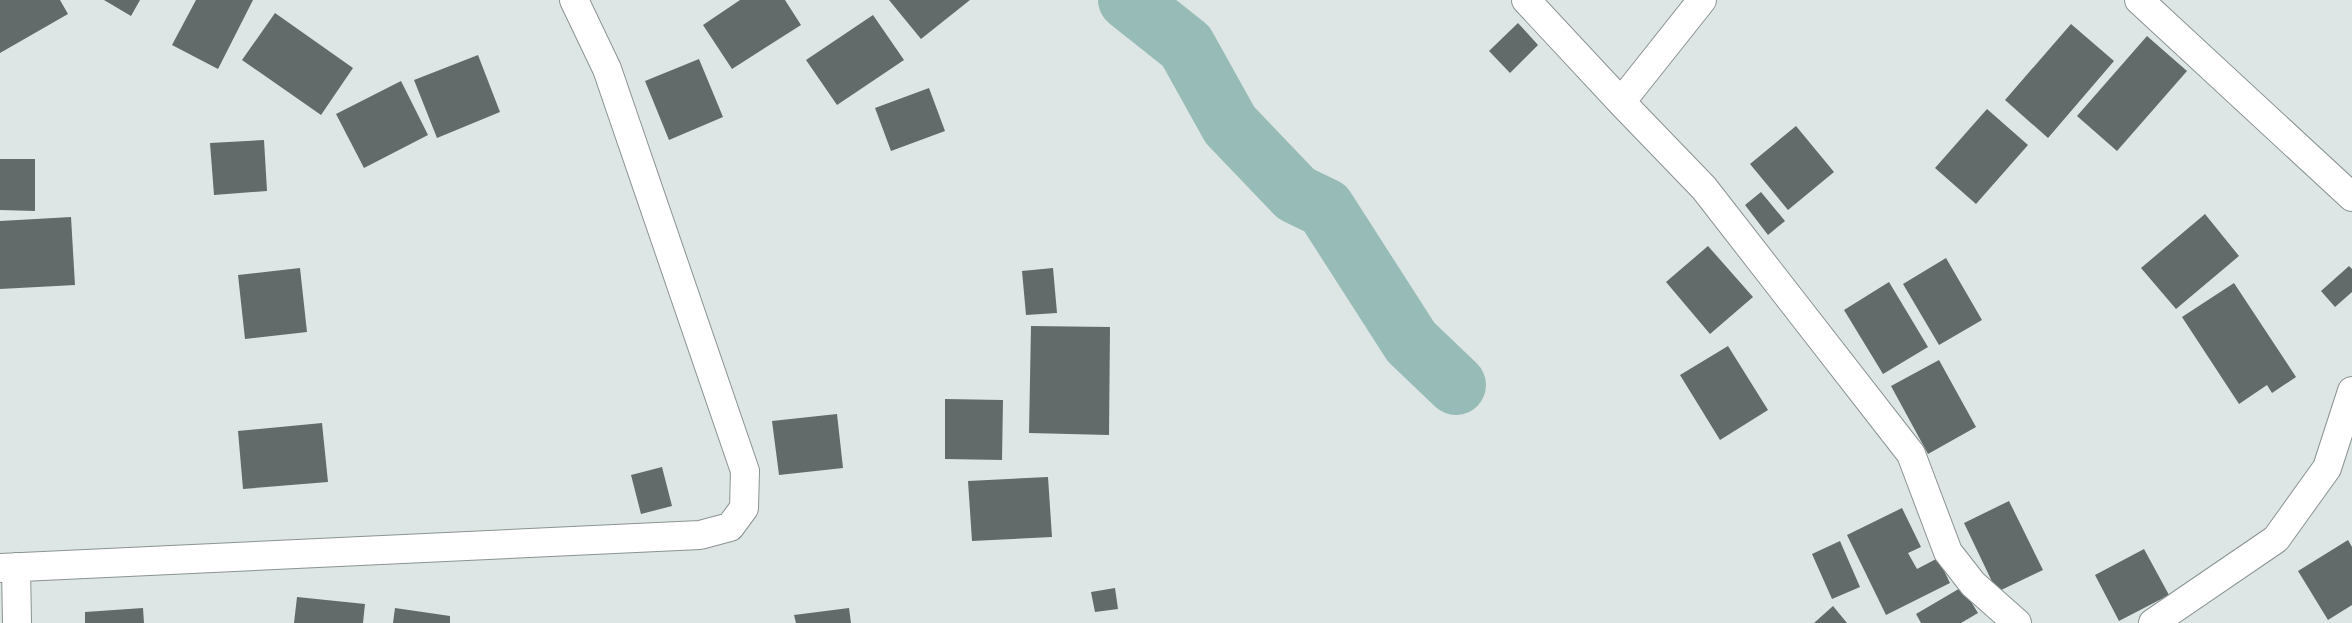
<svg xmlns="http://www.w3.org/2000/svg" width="2352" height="623" font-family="Barlow,sans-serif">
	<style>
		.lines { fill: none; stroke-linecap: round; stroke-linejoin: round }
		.river { stroke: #97bcb8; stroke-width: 60 }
		.building { fill: #636b6a }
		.minor-casing { stroke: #8a9392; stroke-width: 30 }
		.minor { stroke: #fff; stroke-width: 28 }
	</style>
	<rect width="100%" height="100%" fill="#dde6e5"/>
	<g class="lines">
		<!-- river -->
		<path class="river" d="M 1128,0 L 1186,46 L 1230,125 L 1296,194 L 1325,208 L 1411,342 L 1456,385"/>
	</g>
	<!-- building -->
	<path class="building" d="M 0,0 L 60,0 L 68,14 L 0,53 Z
		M 104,0 L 140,0 L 131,16 Z
		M 196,0 L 253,0 L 218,69 L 172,45 Z
		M 740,0 L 785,0 L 801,25 L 732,69 L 703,25 Z
		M 889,0 L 970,0 L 921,39 Z
		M 275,13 L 353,68 L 321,115 L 242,60 Z
		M 873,15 L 904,60 L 837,105 L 806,60 Z
		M 1518,23 L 1538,45 L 1510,73 L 1489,51 Z
		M 2071,24 L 2114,61 L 2048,138 L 2005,100 Z
		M 2147,36 L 2187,71 L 2117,151 L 2077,116 Z
		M 478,55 L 500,112 L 437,138 L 414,80 Z
		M 699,59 L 723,117 L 669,140 L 645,81 Z
		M 401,81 L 428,135 L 364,168 L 336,114 Z
		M 929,88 L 945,131 L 891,151 L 875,108 Z
		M 1987,109 L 2028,145 L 1976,204 L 1935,168 Z
		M 1796,126 L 1834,172 L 1788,210 L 1750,164 Z
		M 264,140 L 267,191 L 214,195 L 210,143 Z
		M 0,159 L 35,159 L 35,211 L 0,210 Z
		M 1761,192 L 1785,221 L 1768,235 L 1745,205 Z
		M 2205,214 L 2239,256 L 2176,309 L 2141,268 Z
		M 71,217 L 75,285 L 0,289 L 0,221 Z
		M 1708,246 L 1753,297 L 1710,334 L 1666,282 Z
		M 1946,258 L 1982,320 L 1939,345 L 1903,284 Z
		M 2349,266 L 2352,269 L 2352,292 L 2335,307 L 2321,291 Z
		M 300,268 L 307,332 L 245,339 L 238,275 Z
		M 1053,268 L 1057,313 L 1026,315 L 1022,271 Z
		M 1889,282 L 1928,347 L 1883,374 L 1844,310 Z
		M 2234,283 L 2296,377 L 2272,393 L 2267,385 L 2239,404 L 2182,317 Z
		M 1031,326 L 1110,327 L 1109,435 L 1029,433 Z
		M 1728,346 L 1768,410 L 1720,440 L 1680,375 Z
		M 1939,360 L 1976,427 L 1928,454 L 1891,386 Z
		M 945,399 L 1003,400 L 1002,460 L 945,459 Z
		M 837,414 L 843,468 L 779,475 L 772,421 Z
		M 322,423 L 328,482 L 243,489 L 238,431 Z
		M 662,467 L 672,506 L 641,514 L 631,475 Z
		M 1048,477 L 1052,537 L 972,541 L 968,481 Z
		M 2009,501 L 2043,570 L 1997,592 L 1964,523 Z
		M 1902,508 L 1921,547 L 1908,553 L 1917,569 L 1938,558 L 1950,583 L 1886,615 L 1847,535 Z
		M 2348,540 L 2352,547 L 2352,605 L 2328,620 L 2298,571 Z
		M 1840,541 L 1860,587 L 1832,599 L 1812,554 Z
		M 2144,549 L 2169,595 L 2119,621 L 2095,575 Z
		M 1962,587 L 1978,613 L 1961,623 L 1921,623 L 1916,614 Z
		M 1115,588 L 1118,609 L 1095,612 L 1091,592 Z
		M 297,597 L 365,604 L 363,623 L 294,623 Z
		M 1833,606 L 1847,623 L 1814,623 Z
		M 143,608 L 144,623 L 85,623 L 85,612 Z
		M 395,608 L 450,616 L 450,623 L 393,623 Z
		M 849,608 L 851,623 L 796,623 L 794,615 Z"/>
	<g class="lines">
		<!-- minor casing -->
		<g class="minor-casing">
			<path id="minor" d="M 1526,0 L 1621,102
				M 1702,0 L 1621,102 L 1704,188 L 1911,454 L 1948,552 L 1973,584 L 2017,623
				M 2139,0 L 2352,197
				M 16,567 L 17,623
				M 0,568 L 700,535 L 730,527 L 744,508 L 745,471 L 607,69 L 574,0
				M 2153,623 L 2276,539 L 2327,468 L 2352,391"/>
		</g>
		<!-- minor -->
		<use href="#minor" class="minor"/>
	</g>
</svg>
